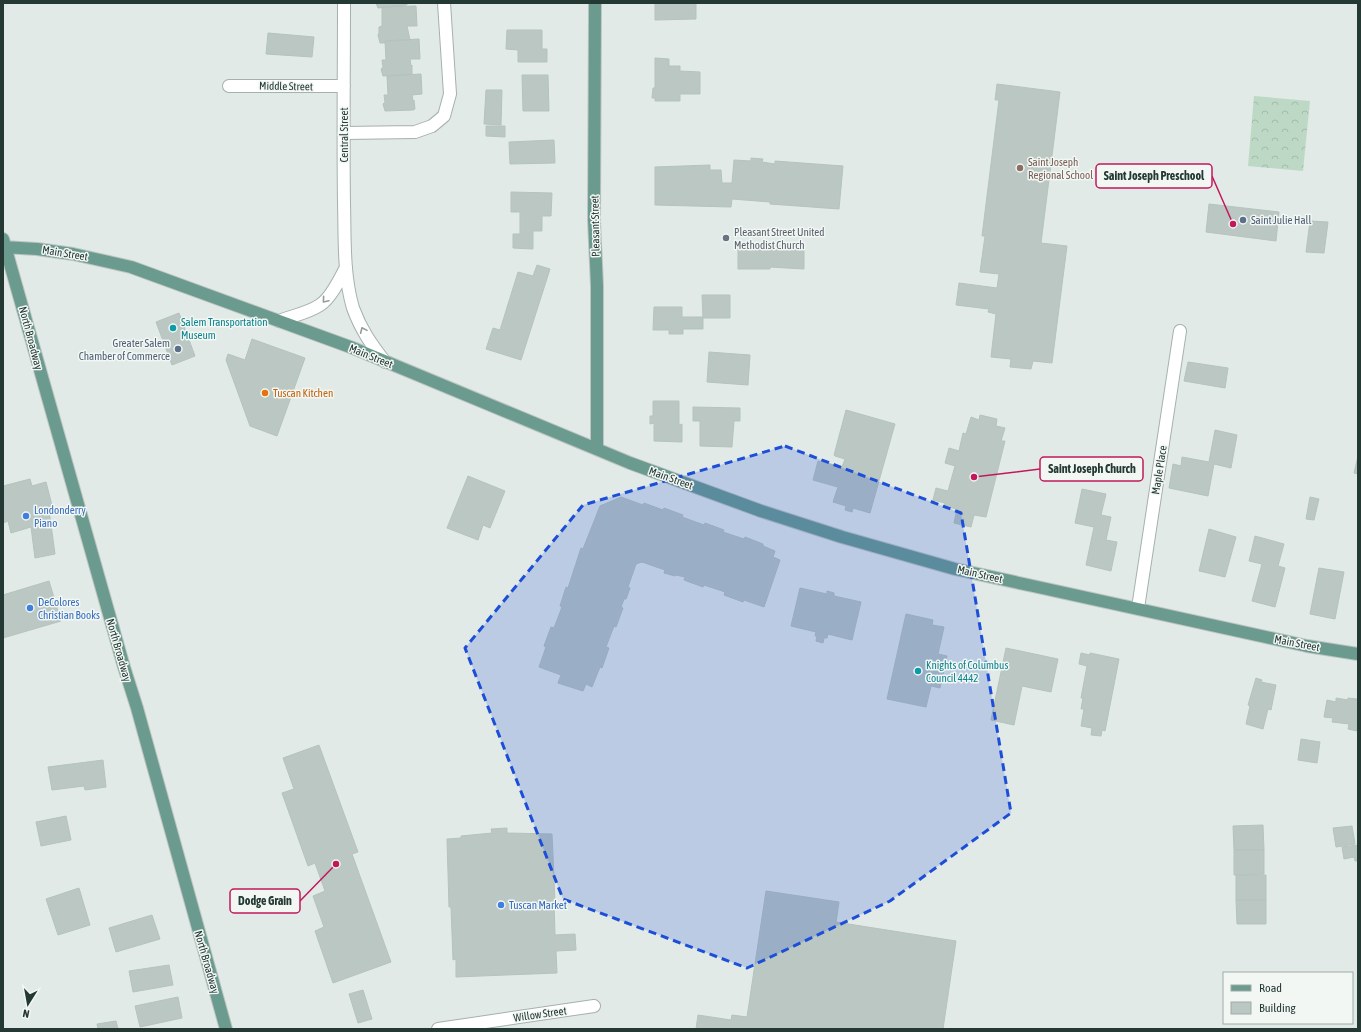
<svg xmlns="http://www.w3.org/2000/svg" width="1361" height="1032" font-family="'Asap Condensed',sans-serif">
	<style>
		.forest { fill: url(#forest-crowns) }
		.building { fill: #bac7c2; stroke: #b5c3bd }
		.lines { fill: none; stroke-linecap: round; stroke-linejoin: round }
		.minor-casing { stroke: #a5b1ad; stroke-width: 14 }
		.major-casing { stroke: #bdc4c2; stroke-width: 14 }
		.minor { stroke: #fff; stroke-width: 12 }
		.major { stroke: #6b9b8f; stroke-width: 12 }
		.oneway { stroke: #929c9a }
		.marked { fill: #1d4ed8; fill-opacity: 0.2; stroke: #1d4ed8; stroke-width: 3; stroke-dasharray: 8 5; stroke-linejoin: round }
		.education-dot { fill: #8d6e63; stroke: #f2f7f4; stroke-width: 1.5 }
		.service-dot { fill: #5c6f8a; stroke: #f2f7f4; stroke-width: 1.5 }
		.worship-dot { fill: #6b7280; stroke: #f2f7f4; stroke-width: 1.5 }
		.culture-dot { fill: #0f9aa8; stroke: #f2f7f4; stroke-width: 1.5 }
		.food-dot { fill: #e8710a; stroke: #f2f7f4; stroke-width: 1.5 }
		.shop-dot { fill: #3f7fe0; stroke: #f2f7f4; stroke-width: 1.5 }
		.labels { text-anchor: middle; stroke-width: 3; stroke-linejoin: round; paint-order: stroke }
		.street-label { font-size: 11px; fill: #243934; stroke: #f2f7f4 }
		.education-label { font-size: 11px; fill: #785e54; stroke: #f2f7f4; text-anchor: start }
		.service-label { font-size: 11px; fill: #4e5e75; stroke: #f2f7f4; text-anchor: start }
		.worship-label { font-size: 11px; fill: #5b616d; stroke: #f2f7f4; text-anchor: start }
		.culture-label { font-size: 11px; fill: #0d838f; stroke: #f2f7f4; text-anchor: start }
		.food-label { font-size: 11px; fill: #c56008; stroke: #f2f7f4; text-anchor: start }
		.shop-label { font-size: 11px; fill: #366cbe; stroke: #f2f7f4; text-anchor: start }
		.leader { fill: none; stroke: #c2185b; stroke-width: 1.5 }
		.callout-dot { fill: #c2185b; stroke: #f2f7f4; stroke-width: 1.5 }
		.callout { fill: #f2f7f4; stroke: #c2185b; stroke-width: 1.5 }
		.callout-label { font-size: 12px; text-anchor: middle; font-weight: bold; fill: #243934 }
	</style>
	<defs>
		<pattern id="forest-crowns" width="20" height="18" patternUnits="userSpaceOnUse"><rect width="20" height="18" fill="#bdd9c5"/><path d="M2 6a3 3 0 1 1 6 0M12 15a3 3 0 1 1 6 0" fill="none" stroke="#a2bbaa"/></pattern>
	</defs>
	<rect width="100%" height="100%" fill="#e1eae6"/>
	<!-- forest -->
	<path class="forest" d="M 1254,96 L 1310,101 L 1303,171 L 1248,166 Z"/>
	<!-- building -->
	<path class="building" d="M 376,3 L 407,3 L 407,5 L 378,8 Z
		M 655,3 L 696,3 L 696,19 L 655,20 Z
		M 416,6 L 417,26 L 407,26 L 410,40 L 385,41 L 385,43 L 380,43 L 378,35 L 379,33 L 379,27 L 382,26 L 382,7 Z
		M 507,30 L 542,30 L 542,49 L 547,49 L 547,62 L 518,62 L 518,50 L 506,49 Z
		M 268,33 L 314,37 L 312,57 L 266,54 Z
		M 419,39 L 420,59 L 410,59 L 411,66 L 412,65 L 412,74 L 383,76 L 381,69 L 383,67 L 382,60 L 386,60 L 385,41 Z
		M 655,58 L 669,59 L 669,66 L 680,66 L 680,71 L 700,72 L 700,94 L 680,94 L 680,101 L 655,101 L 655,98 L 652,98 L 653,88 L 655,88 Z
		M 421,74 L 422,94 L 412,95 L 413,101 L 414,100 L 415,109 L 413,110 L 385,111 L 383,104 L 385,102 L 384,95 L 388,95 L 387,76 Z
		M 522,75 L 548,75 L 549,111 L 523,111 Z
		M 997,84 L 1060,92 L 1041,243 L 1067,246 L 1052,363 L 1033,361 L 1031,369 L 1010,367 L 1011,359 L 991,357 L 996,314 L 988,312 L 989,309 L 956,305 L 959,283 L 997,288 L 999,274 L 980,272 L 985,236 L 982,236 L 999,100 L 995,100 Z
		M 486,90 L 502,90 L 501,125 L 484,124 Z
		M 486,126 L 505,126 L 505,137 L 486,136 Z
		M 554,140 L 555,163 L 510,164 L 509,142 Z
		M 751,158 L 763,159 L 762,162 L 775,164 L 775,161 L 843,166 L 839,209 L 770,204 L 770,202 L 732,199 L 731,207 L 655,205 L 655,167 L 710,165 L 710,170 L 721,170 L 722,183 L 732,183 L 734,160 L 751,161 Z
		M 511,192 L 552,193 L 551,216 L 542,216 L 542,231 L 533,231 L 533,249 L 513,248 L 513,234 L 520,234 L 520,212 L 511,212 Z
		M 1209,204 L 1279,212 L 1276,241 L 1206,232 Z
		M 1310,221 L 1328,222 L 1324,253 L 1306,252 Z
		M 738,245 L 771,245 L 771,246 L 802,246 L 802,248 L 804,248 L 804,269 L 770,267 L 770,269 L 738,269 Z
		M 537,265 L 550,269 L 521,360 L 486,349 L 493,328 L 500,330 L 518,272 L 533,276 Z
		M 702,295 L 730,295 L 730,318 L 703,318 L 703,329 L 683,329 L 683,334 L 669,334 L 669,330 L 653,330 L 654,307 L 682,307 L 682,317 L 703,317 Z
		M 179,313 L 195,356 L 172,365 L 156,322 Z
		M 252,339 L 305,358 L 277,436 L 250,426 L 226,360 L 228,354 L 245,360 Z
		M 709,352 L 750,355 L 748,385 L 707,382 Z
		M 1188,362 L 1228,368 L 1225,388 L 1184,381 Z
		M 653,401 L 679,401 L 679,425 L 682,424 L 682,442 L 654,441 L 654,423 L 650,424 L 650,416 L 653,416 Z
		M 693,407 L 740,408 L 740,421 L 734,421 L 732,447 L 700,446 L 700,421 L 693,421 Z
		M 846,410 L 895,424 L 870,513 L 853,508 L 852,512 L 845,510 L 846,506 L 833,502 L 838,487 L 813,480 L 818,461 L 842,467 L 845,459 L 835,456 L 834,455 Z
		M 980,415 L 997,419 L 996,426 L 1005,428 L 1001,441 L 1005,441 L 986,517 L 974,515 L 971,527 L 954,523 L 957,509 L 944,506 L 945,503 L 933,500 L 936,488 L 948,491 L 955,466 L 945,463 L 949,448 L 959,451 L 963,433 L 966,434 L 971,417 L 979,420 Z
		M 1215,430 L 1237,435 L 1231,468 L 1214,464 L 1208,496 L 1169,488 L 1173,464 L 1181,466 L 1182,457 L 1209,462 Z
		M 1358,456 L 1358,474 L 1354,473 Z
		M 468,476 L 505,491 L 490,528 L 483,525 L 478,540 L 447,528 Z
		M 30,479 L 32,486 L 46,482 L 53,509 L 49,510 L 55,554 L 35,558 L 31,527 L 11,533 L 8,521 L 3,523 L 3,486 Z
		M 1082,489 L 1106,494 L 1101,515 L 1111,517 L 1106,540 L 1117,542 L 1111,571 L 1086,565 L 1094,527 L 1075,523 Z
		M 621,497 L 643,505 L 644,503 L 663,510 L 664,508 L 683,515 L 682,517 L 704,525 L 705,523 L 724,530 L 723,532 L 744,539 L 745,537 L 763,544 L 763,546 L 775,551 L 773,557 L 780,560 L 764,607 L 744,600 L 743,602 L 724,595 L 725,592 L 704,585 L 703,587 L 684,580 L 685,577 L 676,575 L 675,576 L 664,573 L 665,570 L 642,562 L 636,564 L 628,587 L 630,588 L 626,599 L 624,599 L 621,607 L 623,608 L 616,627 L 614,626 L 606,647 L 609,648 L 602,668 L 600,667 L 592,687 L 586,684 L 583,691 L 558,683 L 561,675 L 539,667 L 546,647 L 544,646 L 551,627 L 554,628 L 562,607 L 560,606 L 566,587 L 568,588 L 581,548 L 583,549 L 600,506 Z
		M 1310,497 L 1319,499 L 1314,520 L 1306,519 Z
		M 1209,529 L 1236,537 L 1225,577 L 1199,571 Z
		M 1255,536 L 1284,544 L 1278,566 L 1285,568 L 1275,607 L 1252,601 L 1262,564 L 1249,561 Z
		M 1319,568 L 1344,572 L 1335,619 L 1310,614 Z
		M 49,581 L 61,621 L 3,638 L 3,595 Z
		M 800,588 L 827,594 L 827,591 L 834,593 L 834,596 L 861,602 L 852,640 L 828,634 L 827,638 L 824,638 L 823,643 L 816,641 L 817,636 L 815,636 L 816,632 L 791,626 Z
		M 906,614 L 933,620 L 932,625 L 944,627 L 938,654 L 947,656 L 940,688 L 931,686 L 926,707 L 887,699 Z
		M 1006,648 L 1058,659 L 1051,692 L 1022,686 L 1014,725 L 991,720 Z
		M 1081,653 L 1090,655 L 1090,653 L 1119,659 L 1105,731 L 1102,730 L 1101,736 L 1091,735 L 1092,728 L 1081,726 L 1084,709 L 1081,709 L 1083,698 L 1081,698 L 1087,666 L 1079,664 Z
		M 1256,678 L 1262,680 L 1261,682 L 1276,685 L 1271,710 L 1268,709 L 1263,729 L 1246,724 L 1250,706 L 1248,705 Z
		M 1336,698 L 1348,700 L 1348,698 L 1357,699 L 1356,701 L 1358,701 L 1357,731 L 1348,729 L 1349,724 L 1332,722 L 1333,718 L 1324,717 L 1327,700 L 1336,702 Z
		M 1301,739 L 1320,742 L 1317,763 L 1298,760 Z
		M 319,745 L 358,852 L 352,854 L 391,962 L 333,983 L 315,931 L 324,927 L 313,896 L 325,891 L 315,863 L 308,866 L 282,793 L 294,789 L 283,758 Z
		M 103,760 L 106,787 L 85,790 L 84,786 L 52,790 L 48,767 Z
		M 66,816 L 71,840 L 41,846 L 36,822 Z
		M 1263,825 L 1264,850 L 1234,850 L 1233,826 Z
		M 1352,826 L 1355,844 L 1336,847 L 1333,828 Z
		M 507,828 L 507,833 L 552,834 L 555,902 L 554,902 L 555,935 L 575,934 L 576,950 L 556,951 L 557,973 L 456,977 L 456,959 L 453,960 L 451,907 L 449,907 L 447,839 L 461,838 L 461,836 L 492,833 L 491,829 Z
		M 1358,845 L 1358,861 L 1355,861 L 1354,857 L 1344,859 L 1342,847 Z
		M 1234,850 L 1264,850 L 1264,874 L 1234,875 Z
		M 1236,875 L 1266,875 L 1266,900 L 1236,900 Z
		M 79,888 L 90,925 L 58,935 L 46,899 Z
		M 766,891 L 839,902 L 836,922 L 956,941 L 943,1029 L 696,1029 L 698,1015 L 731,1020 L 732,1015 L 747,1017 Z
		M 1236,900 L 1266,900 L 1266,924 L 1237,924 Z
		M 152,915 L 160,939 L 116,952 L 109,928 Z
		M 169,965 L 173,985 L 133,992 L 129,971 Z
		M 363,990 L 372,1019 L 358,1023 L 349,994 Z
		M 178,997 L 182,1018 L 140,1027 L 135,1006 Z
		M 116,1021 L 118,1029 L 98,1029 L 97,1024 Z"/>
	<g class="lines">
		<!-- minor casing -->
		<g class="minor-casing">
			<path id="minor" d="M 344,3 C 344,70 343,136 344,203 C 345,237 343,274 353,308 C 361,330 371,344 385,362
				M 229,86 L 344,86
				M 344,133 L 415,132 L 432,126 L 444,116 L 450,94 L 444,3
				M 279,321 C 292,316 308,313 320,305 C 331,298 340,279 346,267
				M 1138,608 L 1180,331
				M 438,1029 L 594,1006"/>
		</g>
		<!-- major casing -->
		<g class="major-casing">
			<path id="major" d="M 595,3 L 594,220 L 597,286 L 597,449
				M 3,239 L 124,667 L 137,708 L 226,1029
				M 3,247 L 37,249 L 73,254 L 131,267 L 353,348 L 630,463 L 761,511 L 842,537 L 955,569 L 1033,586 L 1307,646 L 1358,654"/>
		</g>
		<!-- minor -->
		<use href="#minor" class="minor"/>
		<!-- major -->
		<use href="#major" class="major"/>
	</g>
	<!-- one-way arrows -->
	<defs><path id="oneway-chevron" d="M-2-3.5L2.5 0L-2 3.5" fill="none" stroke-width="1.6" stroke-linecap="round" stroke-linejoin="round"/></defs>
	<g class="oneway">
		<use href="#oneway-chevron" transform="translate(325 300) rotate(130)"/>
		<use href="#oneway-chevron" transform="translate(363 330) rotate(-114)"/>
	</g>
	<!-- marked area -->
	<path class="marked" d="M 785,446 L 961,513 L 1011,813 L 890,901 L 747,968 L 563,899 L 465,648 L 583,505 Z"/>
	<!-- markers -->
	<circle class="education-dot" cx="1020" cy="168" r="4"/>
	<g class="service-dot">
		<circle cx="1243" cy="220" r="4"/>
		<circle cx="178" cy="349" r="4"/>
	</g>
	<circle class="worship-dot" cx="726" cy="238" r="4"/>
	<g class="culture-dot">
		<circle cx="173" cy="328" r="4"/>
		<circle cx="918" cy="671" r="4"/>
	</g>
	<circle class="food-dot" cx="265" cy="393" r="4"/>
	<g class="shop-dot">
		<circle cx="26" cy="516" r="4"/>
		<circle cx="30" cy="608" r="4"/>
		<circle cx="501" cy="905" r="4"/>
	</g>
	<g class="labels">
		<!-- street labels -->
		<g class="street-label">
			<text transform="translate(286 86) rotate(1)" y="4">Middle Street</text>
			<text transform="translate(344 135) rotate(-90)" y="4">Central Street</text>
			<text transform="translate(595 226) rotate(-91)" y="4">Pleasant Street</text>
			<text transform="translate(65 253) rotate(9)" y="4">Main Street</text>
			<text transform="translate(31 338) rotate(75)" y="4">North Broadway</text>
			<text transform="translate(371 356) rotate(22)" y="4">Main Street</text>
			<text transform="translate(1159 470) rotate(-81)" y="4">Maple Place</text>
			<text transform="translate(671 478) rotate(20)" y="4">Main Street</text>
			<text transform="translate(980 574) rotate(13)" y="4">Main Street</text>
			<text transform="translate(1297 643) rotate(11)" y="4">Main Street</text>
			<text transform="translate(119 650) rotate(74)" y="4">North Broadway</text>
			<text transform="translate(207 962) rotate(74)" y="4">North Broadway</text>
			<text transform="translate(540 1014) rotate(-8)" y="4">Willow Street</text>
		</g>
		<!-- education labels -->
		<g class="education-label">
			<text x="1028" y="166">Saint Joseph<tspan x="1028" dy="13">Regional School</tspan></text>
		</g>
		<!-- service labels -->
		<g class="service-label">
			<text x="1251" y="224">Saint Julie Hall</text>
			<text x="170" y="347" text-anchor="end">Greater Salem<tspan x="170" dy="13">Chamber of Commerce</tspan></text>
		</g>
		<!-- worship labels -->
		<g class="worship-label">
			<text x="734" y="236">Pleasant Street United<tspan x="734" dy="13">Methodist Church</tspan></text>
		</g>
		<!-- culture labels -->
		<g class="culture-label">
			<text x="181" y="326">Salem Transportation<tspan x="181" dy="13">Museum</tspan></text>
			<text x="926" y="669">Knights of Columbus<tspan x="926" dy="13">Council 4442</tspan></text>
		</g>
		<!-- food labels -->
		<g class="food-label">
			<text x="273" y="397">Tuscan Kitchen</text>
		</g>
		<!-- shop labels -->
		<g class="shop-label">
			<text x="34" y="514">Londonderry<tspan x="34" dy="13">Piano</tspan></text>
			<text x="38" y="606">DeColores<tspan x="38" dy="13">Christian Books</tspan></text>
			<text x="509" y="909">Tuscan Market</text>
		</g>
	</g>
	<!-- callouts -->
	<path class="leader" d="M1233 224L1212 176M974 477L1040 469M336 864L300 901"/>
	<g class="callout-dot">
		<circle cx="1233" cy="224" r="4"/>
		<circle cx="974" cy="477" r="4"/>
		<circle cx="336" cy="864" r="4"/>
	</g>
	<g class="callout">
		<rect x="1096" y="164" width="116" height="24" rx="4"/>
		<rect x="1040" y="457" width="103" height="24" rx="4"/>
		<rect x="230" y="889" width="70" height="24" rx="4"/>
	</g>
	<g class="callout-label">
		<text x="1154" y="180">Saint Joseph Preschool</text>
		<text x="1092" y="473">Saint Joseph Church</text>
		<text x="265" y="905">Dodge Grain</text>
	</g>
	<!-- border -->
	<rect width="1361" height="1032" fill="none" stroke="#243934" stroke-width="8"/>
	<!-- legend -->
	<rect x="1223" y="972" width="130" height="52" fill="#f2f7f4" stroke="#a0aba7"/>
	<rect x="1231" y="985" width="20" height="6" fill="#6b9b8f" stroke="#a0aba7"/>
	<text x="1259" y="992" font-size="12" fill="#243934">Road</text>
	<rect x="1231" y="1002" width="20" height="12" fill="#bac7c2" stroke="#a0aba7"/>
	<text x="1259" y="1012" font-size="12" fill="#243934">Building</text>
	<!-- north arrow -->
	<g transform="translate(28 1004) rotate(191)" stroke="#f2f7f4" stroke-width="3" paint-order="stroke">
	<path d="M0-3L7 15L0 10L-7 15Z" fill="#243934"/>
	<text y="-6" font-size="11" font-weight="bold" text-anchor="middle" fill="#243934">N</text>
	</g>
</svg>
